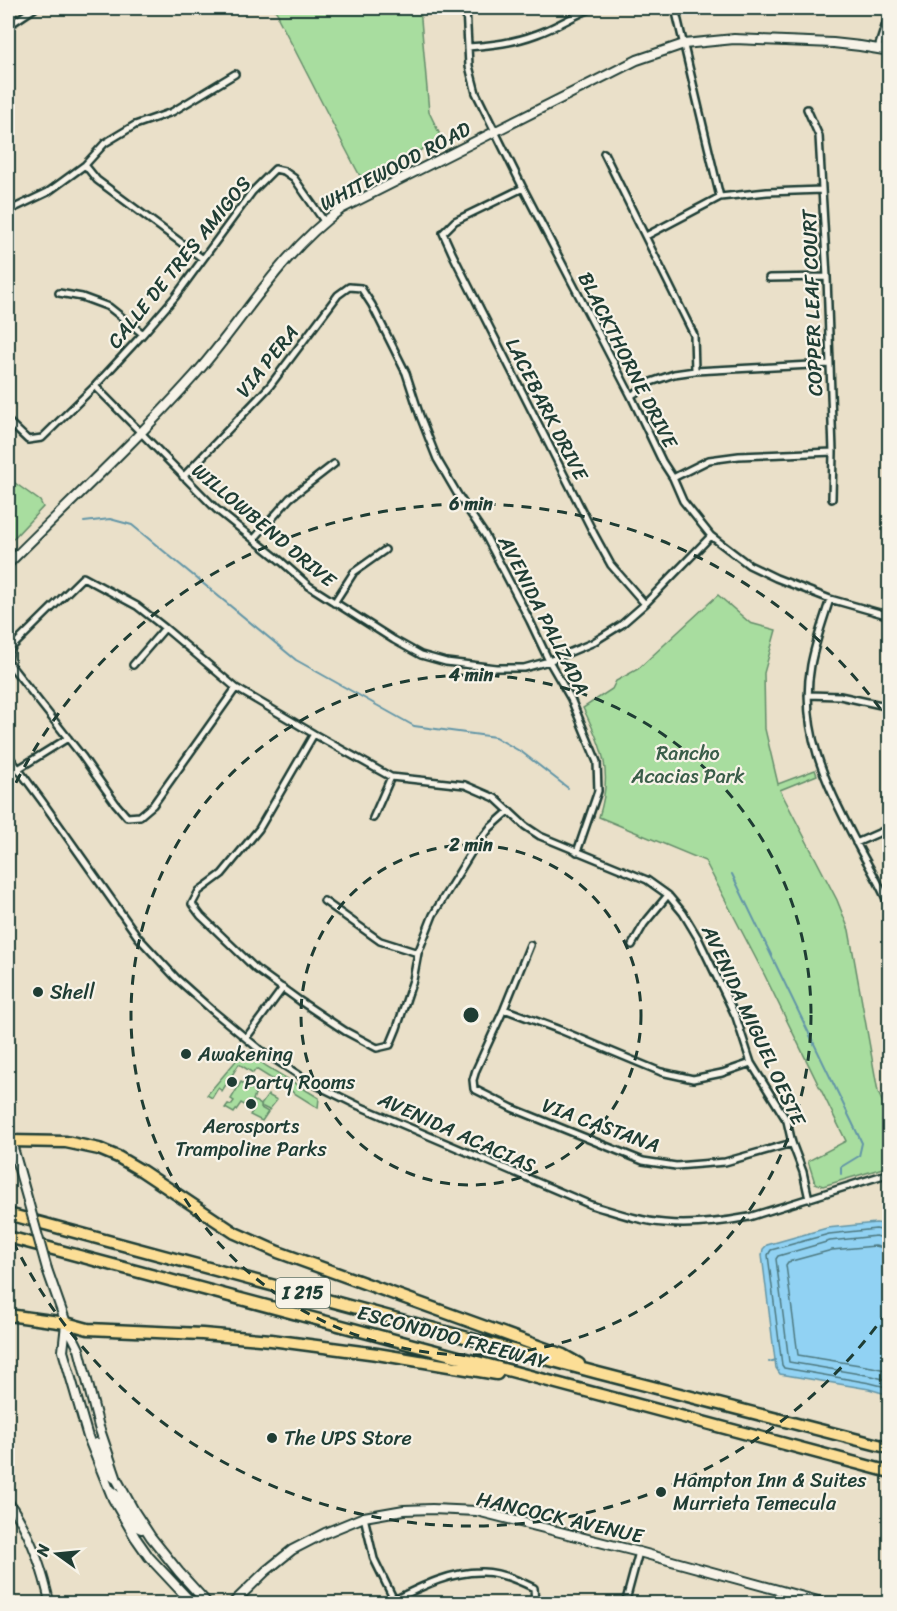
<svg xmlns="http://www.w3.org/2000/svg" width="897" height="1611" font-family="Sriracha,sans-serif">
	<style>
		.green { fill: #a8dd9f; stroke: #648d6a; stroke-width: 1.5 }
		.water { fill: #91d2f3; stroke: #6396a7; stroke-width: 1.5 }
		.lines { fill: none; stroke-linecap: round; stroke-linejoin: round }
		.shore { stroke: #4d7980; stroke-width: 1.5 }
		.stream { stroke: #6396a7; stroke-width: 2 }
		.minor-casing { stroke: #1f3d34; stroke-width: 10 }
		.tertiary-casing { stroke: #1f3d34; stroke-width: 11 }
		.secondary-casing { stroke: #1f3d34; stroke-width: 12 }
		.motorway-casing { stroke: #1f3d34; stroke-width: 15 }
		.minor { stroke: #f7f3e8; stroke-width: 5 }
		.tertiary { stroke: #f7f3e8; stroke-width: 7 }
		.secondary { stroke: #f7f3e8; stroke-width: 8 }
		.motorway { stroke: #fcde96; stroke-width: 10 }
		.secondary-bridge-casing { stroke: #1f3d34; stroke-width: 12; stroke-linecap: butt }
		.secondary-bridge { stroke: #f7f3e8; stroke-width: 8 }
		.ring { fill: none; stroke: #1f3d34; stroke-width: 3; stroke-dasharray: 10 8 }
		.poi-dot { fill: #1f3d34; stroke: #f7f3e8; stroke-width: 2 }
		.labels { text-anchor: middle; stroke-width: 4.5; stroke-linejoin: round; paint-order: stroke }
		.shield { fill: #f7f3e8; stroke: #60746a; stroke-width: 1.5 }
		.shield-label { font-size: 18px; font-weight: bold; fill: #1f3d34 }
		.street-label { font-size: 20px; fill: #1f3d34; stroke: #f7f3e8 }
		.park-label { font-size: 20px; fill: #3a5d49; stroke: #f7f3e8 }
		.poi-label { font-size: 20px; fill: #1f3d34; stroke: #f7f3e8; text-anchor: start }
		.centre { fill: #1f3d34; stroke: #f7f3e8; stroke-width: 3 }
		.ring-label { font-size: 18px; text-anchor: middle; font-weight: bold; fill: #1f3d34; stroke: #f7f3e8; stroke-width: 4.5; stroke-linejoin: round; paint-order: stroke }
	</style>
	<rect width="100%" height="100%" fill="#eae0c9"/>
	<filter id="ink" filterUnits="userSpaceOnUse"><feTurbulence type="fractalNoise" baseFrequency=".0167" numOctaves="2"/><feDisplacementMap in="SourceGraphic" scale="12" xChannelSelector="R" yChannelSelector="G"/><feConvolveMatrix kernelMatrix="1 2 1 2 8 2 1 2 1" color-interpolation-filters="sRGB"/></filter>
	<g filter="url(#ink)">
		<!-- green -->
		<path class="green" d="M 274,8 L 420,8 L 429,112 L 442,139 L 370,177 L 360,176 C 332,124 306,70 278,18 L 279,16 Z
			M 8,478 L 40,501 L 43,507 L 8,544 Z
			M 718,595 L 750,623 L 776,630 L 764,673 L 765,729 L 778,784 L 815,770 L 817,775 L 780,790 L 837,900 L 849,930 L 878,1092 L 889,1117 L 889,1164 L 883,1168 L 823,1186 L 815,1183 L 808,1161 L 846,1141 L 764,974 L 705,861 L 599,817 C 613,772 603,748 583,708 L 612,689 L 616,681 L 638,669 Z
			M 251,1054 L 266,1066 L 319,1098 L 318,1108 L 256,1069 L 253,1073 L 239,1064 L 222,1091 L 218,1088 L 212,1098 L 207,1095 L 240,1056 L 243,1058 L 249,1056 Z
			M 241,1082 L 256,1091 L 253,1100 L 261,1105 L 268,1095 L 277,1100 L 269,1110 L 261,1106 L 261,1108 L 268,1112 L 262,1121 L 250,1115 L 253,1110 L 241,1103 L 234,1113 L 225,1108 L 228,1104 L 231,1105 L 234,1101 L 231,1099 Z"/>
		<!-- water -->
		<path class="water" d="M 876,1223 L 884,1224 L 889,1228 L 889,1395 L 869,1389 L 780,1374 L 776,1368 L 762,1255 L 763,1249 L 767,1245 L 827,1228 Z"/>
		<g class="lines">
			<!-- shore -->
			<path class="shore" d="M 890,1232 L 876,1229 L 829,1234 L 771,1250 L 768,1255 L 782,1365 L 784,1368 L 870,1383 L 890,1388
				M 890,1240 L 876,1236 L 830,1241 L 778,1256 L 776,1259 L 789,1362 L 872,1376 L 890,1381
				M 890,1249 L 875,1246 L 832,1250 L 788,1262 L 786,1265 L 798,1355 L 872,1367 L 890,1371"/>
			<!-- stream -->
			<path class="stream" d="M 84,522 L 110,519 L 132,525 L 296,660 L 414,726 L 495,737 L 523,753 L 568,788
				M 732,874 L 862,1143 L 859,1156 L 841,1167 L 841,1174
				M 769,1362 L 776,1360"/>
			<!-- minor casing -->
			<g class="minor-casing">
				<path id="minor" d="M 466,8 L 469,66 L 476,93 L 523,188 L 631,396 L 662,461 L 673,478 L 683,501 L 711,536 L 749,565 L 776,578 L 830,599 L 890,616
					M 675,8 L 720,197
					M 8,26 L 35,8
					M 468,47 C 493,45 513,43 537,34 C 557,27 574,15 593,8
					M 878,48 L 890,11
					M 807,109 L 819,136 L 827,277 L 833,452 L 832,499
					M 604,153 L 694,335 L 695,371
					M 85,165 L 97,180 L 203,259
					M 523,188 L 455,221 L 443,233 L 453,255 L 594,534 L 611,565 L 645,604
					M 8,211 L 48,192 L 85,165 L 105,143 L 135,125 L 172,112 L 235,74
					M 646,236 L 720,197 L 767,192 L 822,190
					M 769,278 L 827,277
					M 59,293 L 82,297 L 109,307 L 143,334
					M 95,386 L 216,509 L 282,562 L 309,586 L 394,640 L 421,655 L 446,662 L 496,668 L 524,668 L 549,661 L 592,643 L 621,625 L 645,604 L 711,536
					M 631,396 L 651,382 L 674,374 L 695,371 L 830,364
					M 8,421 L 28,440 L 42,438 L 95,386 L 143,334 L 175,297 L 252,192 L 275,169 L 284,171 L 294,178 L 324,221
					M 183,477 L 269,387 L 338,295 L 349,287 L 361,288 L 372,305 L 406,373 L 420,416 L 437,459 L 458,495 L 485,535 L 530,621 L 549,661 L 571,699 L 597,762 L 598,791 L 577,852
					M 673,478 L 709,460 L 739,456 L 833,452
					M 254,539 L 290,498 L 334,464
					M 830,599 C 823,621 815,643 811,665 C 799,731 826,783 855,840 C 866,863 881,884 890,909
					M 334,603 L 354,572 L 385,550
					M 133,665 L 165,628
					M 236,688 L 153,805 L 140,816 L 127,817 L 116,804 L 82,756 L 8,662 L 10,649 L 83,577 L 137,606 L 165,628 L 236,688 L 314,734 L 391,777 L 465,785 L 495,798 L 525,826 L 540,836 L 647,880 L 668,895 L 683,913 L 698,938 L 736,1017 L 751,1063 L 787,1121 L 792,1143 L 803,1172 L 809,1199
					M 808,695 L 840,696 L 890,707
					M 314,734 L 259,829 L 222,874 L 199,891 L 192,904 L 201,916 L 256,969 L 300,1001 L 345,1031 L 377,1048 L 390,1045 L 397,1028 L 413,980 L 418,953 L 433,915 L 474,848 L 490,828 L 509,811
					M 8,755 L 42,801 L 138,937 L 176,978 L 213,1011 L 259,1049 L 308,1081 L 359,1106 L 591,1205 C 615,1212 639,1221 664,1223 C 692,1226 722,1222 749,1217 L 890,1173
					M 18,769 L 68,738
					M 373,818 L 391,777
					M 856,843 L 890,828
					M 324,901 L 380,941 L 418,953
					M 530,945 L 504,1009 L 476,1070 L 473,1080 L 474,1089 L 512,1108 L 643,1161 L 676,1166 L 725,1162 L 792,1143
					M 632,945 L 644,924 L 668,895
					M 504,1009 L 560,1030 L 661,1072 L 693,1079 L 722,1073 L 751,1063
					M 246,1038 L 283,988
					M 364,1517 L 374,1559 L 396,1604
					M 394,1600 C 421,1587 449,1572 480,1572 C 498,1571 518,1580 534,1588 L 535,1604
					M 625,1604 L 639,1552"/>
			</g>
			<!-- tertiary casing -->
			<g class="tertiary-casing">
				<path id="tertiary" d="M 8,1501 C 30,1532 42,1566 50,1604"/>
			</g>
			<!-- secondary casing -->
			<g class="secondary-casing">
				<path id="secondary" d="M 8,564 C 70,502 135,442 194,376 C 243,321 280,253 341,209 L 637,60 L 684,44 L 734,39 L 833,43 L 860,46 L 890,51
					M 8,1130 L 28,1201
					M 47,1269 L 66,1323 L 79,1349 L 99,1427 L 117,1480 L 134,1511 L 151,1537 L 179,1572 L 208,1604
					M 66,1324 L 63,1351 L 88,1437 L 113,1499 L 135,1537 L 149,1557 L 193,1604
					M 92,1445 L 97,1443 C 101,1454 105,1474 116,1479
					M 111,1491 L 120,1498 L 137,1527 L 141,1529 L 145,1528
					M 232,1604 L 266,1571 L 292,1550 L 325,1533 L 364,1517 L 404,1510 L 432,1509 L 477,1511 L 639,1552 L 829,1604"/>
			</g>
			<!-- motorway casing -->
			<g class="motorway-casing">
				<path id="motorway" d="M 8,1141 L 66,1142 L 99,1149 L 118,1157 L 142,1171 L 235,1233 L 278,1252 L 563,1355 L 579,1364
					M 8,1214 L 598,1373 L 890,1448
					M 8,1237 L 890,1472
					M 8,1315 L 66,1323 L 88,1329 L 202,1334 L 271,1340 L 377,1354 L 497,1374"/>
			</g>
			<!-- minor -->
			<use href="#minor" class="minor"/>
			<!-- tertiary -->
			<use href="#tertiary" class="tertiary"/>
			<!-- secondary -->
			<use href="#secondary" class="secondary"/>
			<!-- motorway -->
			<use href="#motorway" class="motorway"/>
			<!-- secondary-bridge casing -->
			<g class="secondary-bridge-casing">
				<path id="secondary-bridge" d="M 28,1201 L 47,1269"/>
			</g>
			<!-- secondary-bridge -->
			<use href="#secondary-bridge" class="secondary-bridge"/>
		</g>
	</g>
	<!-- distance rings -->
	<g class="ring">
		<circle cx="471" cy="1015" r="170"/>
		<circle cx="471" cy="1015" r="340"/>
		<path d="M887 1312A511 511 0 0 1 8 1231M8 799A511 511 0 0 1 887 718"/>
	</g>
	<!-- markers -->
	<g class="poi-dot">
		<circle cx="38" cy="992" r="6"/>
		<circle cx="186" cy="1054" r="6"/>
		<circle cx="232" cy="1082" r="6"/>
		<circle cx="251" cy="1104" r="6"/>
		<circle cx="272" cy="1438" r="6"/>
		<circle cx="661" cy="1492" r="6"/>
	</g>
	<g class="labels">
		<!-- shield labels -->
		<rect class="shield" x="276" y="1278" width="54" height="30" rx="4.5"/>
		<g class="shield-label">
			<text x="303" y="1299">I 215</text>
		</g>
		<!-- street labels -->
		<g class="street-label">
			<text transform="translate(395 166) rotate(-28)" y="7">WHITEWOOD ROAD</text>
			<text transform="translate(179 262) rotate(-51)" y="7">CALLE DE TRES AMIGOS</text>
			<text transform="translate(812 303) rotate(-92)" y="7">COPPER LEAF COURT</text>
			<text transform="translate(628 360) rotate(63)" y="7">BLACKTHORNE DRIVE</text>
			<text transform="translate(267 361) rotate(-51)" y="7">VIA PERA</text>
			<text transform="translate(547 409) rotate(63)" y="7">LACEBARK DRIVE</text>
			<text transform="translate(264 525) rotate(40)" y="7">WILLOWBEND DRIVE</text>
			<text transform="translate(544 615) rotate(63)" y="7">AVENIDA PALIZADA</text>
			<text transform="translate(754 1025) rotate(65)" y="7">AVENIDA MIGUEL OESTE</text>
			<text transform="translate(601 1125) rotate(20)" y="7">VIA CASTANA</text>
			<text transform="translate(457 1132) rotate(24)" y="7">AVENIDA ACACIAS</text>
			<text transform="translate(453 1337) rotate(15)" y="7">ESCONDIDO FREEWAY</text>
			<text transform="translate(560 1517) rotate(13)" y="7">HANCOCK AVENUE</text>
		</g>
		<!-- park labels -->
		<g class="park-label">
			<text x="688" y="760">Rancho<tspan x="688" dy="23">Acacias Park</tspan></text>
		</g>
		<!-- poi labels -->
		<g class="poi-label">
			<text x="50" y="999">Shell</text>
			<text x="198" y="1061">Awakening</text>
			<text x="244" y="1089">Party Rooms</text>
			<text x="251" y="1133" text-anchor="middle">Aerosports<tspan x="251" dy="23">Trampoline Parks</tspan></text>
			<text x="284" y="1445">The UPS Store</text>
			<text x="673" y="1487">Hampton Inn &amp; Suites<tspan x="673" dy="23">Murrieta Temecula</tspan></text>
		</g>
	</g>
	<circle cx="471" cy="1015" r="9" class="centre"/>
	<g class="ring-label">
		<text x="471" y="510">6 min</text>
		<text x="471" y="681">4 min</text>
		<text x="471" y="851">2 min</text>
	</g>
	<!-- margin -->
	<rect width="897" height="1611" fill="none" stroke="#f7f3e8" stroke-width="30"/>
	<rect x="15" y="15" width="867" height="1581" fill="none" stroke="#1f3d34" stroke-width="2" filter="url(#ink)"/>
	<!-- north arrow -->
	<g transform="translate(57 1554) rotate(285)" stroke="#f7f3e8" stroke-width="4.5" paint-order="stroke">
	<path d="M0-4.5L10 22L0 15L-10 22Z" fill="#1f3d34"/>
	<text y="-9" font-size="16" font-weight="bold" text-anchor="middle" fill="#1f3d34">N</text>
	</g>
</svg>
